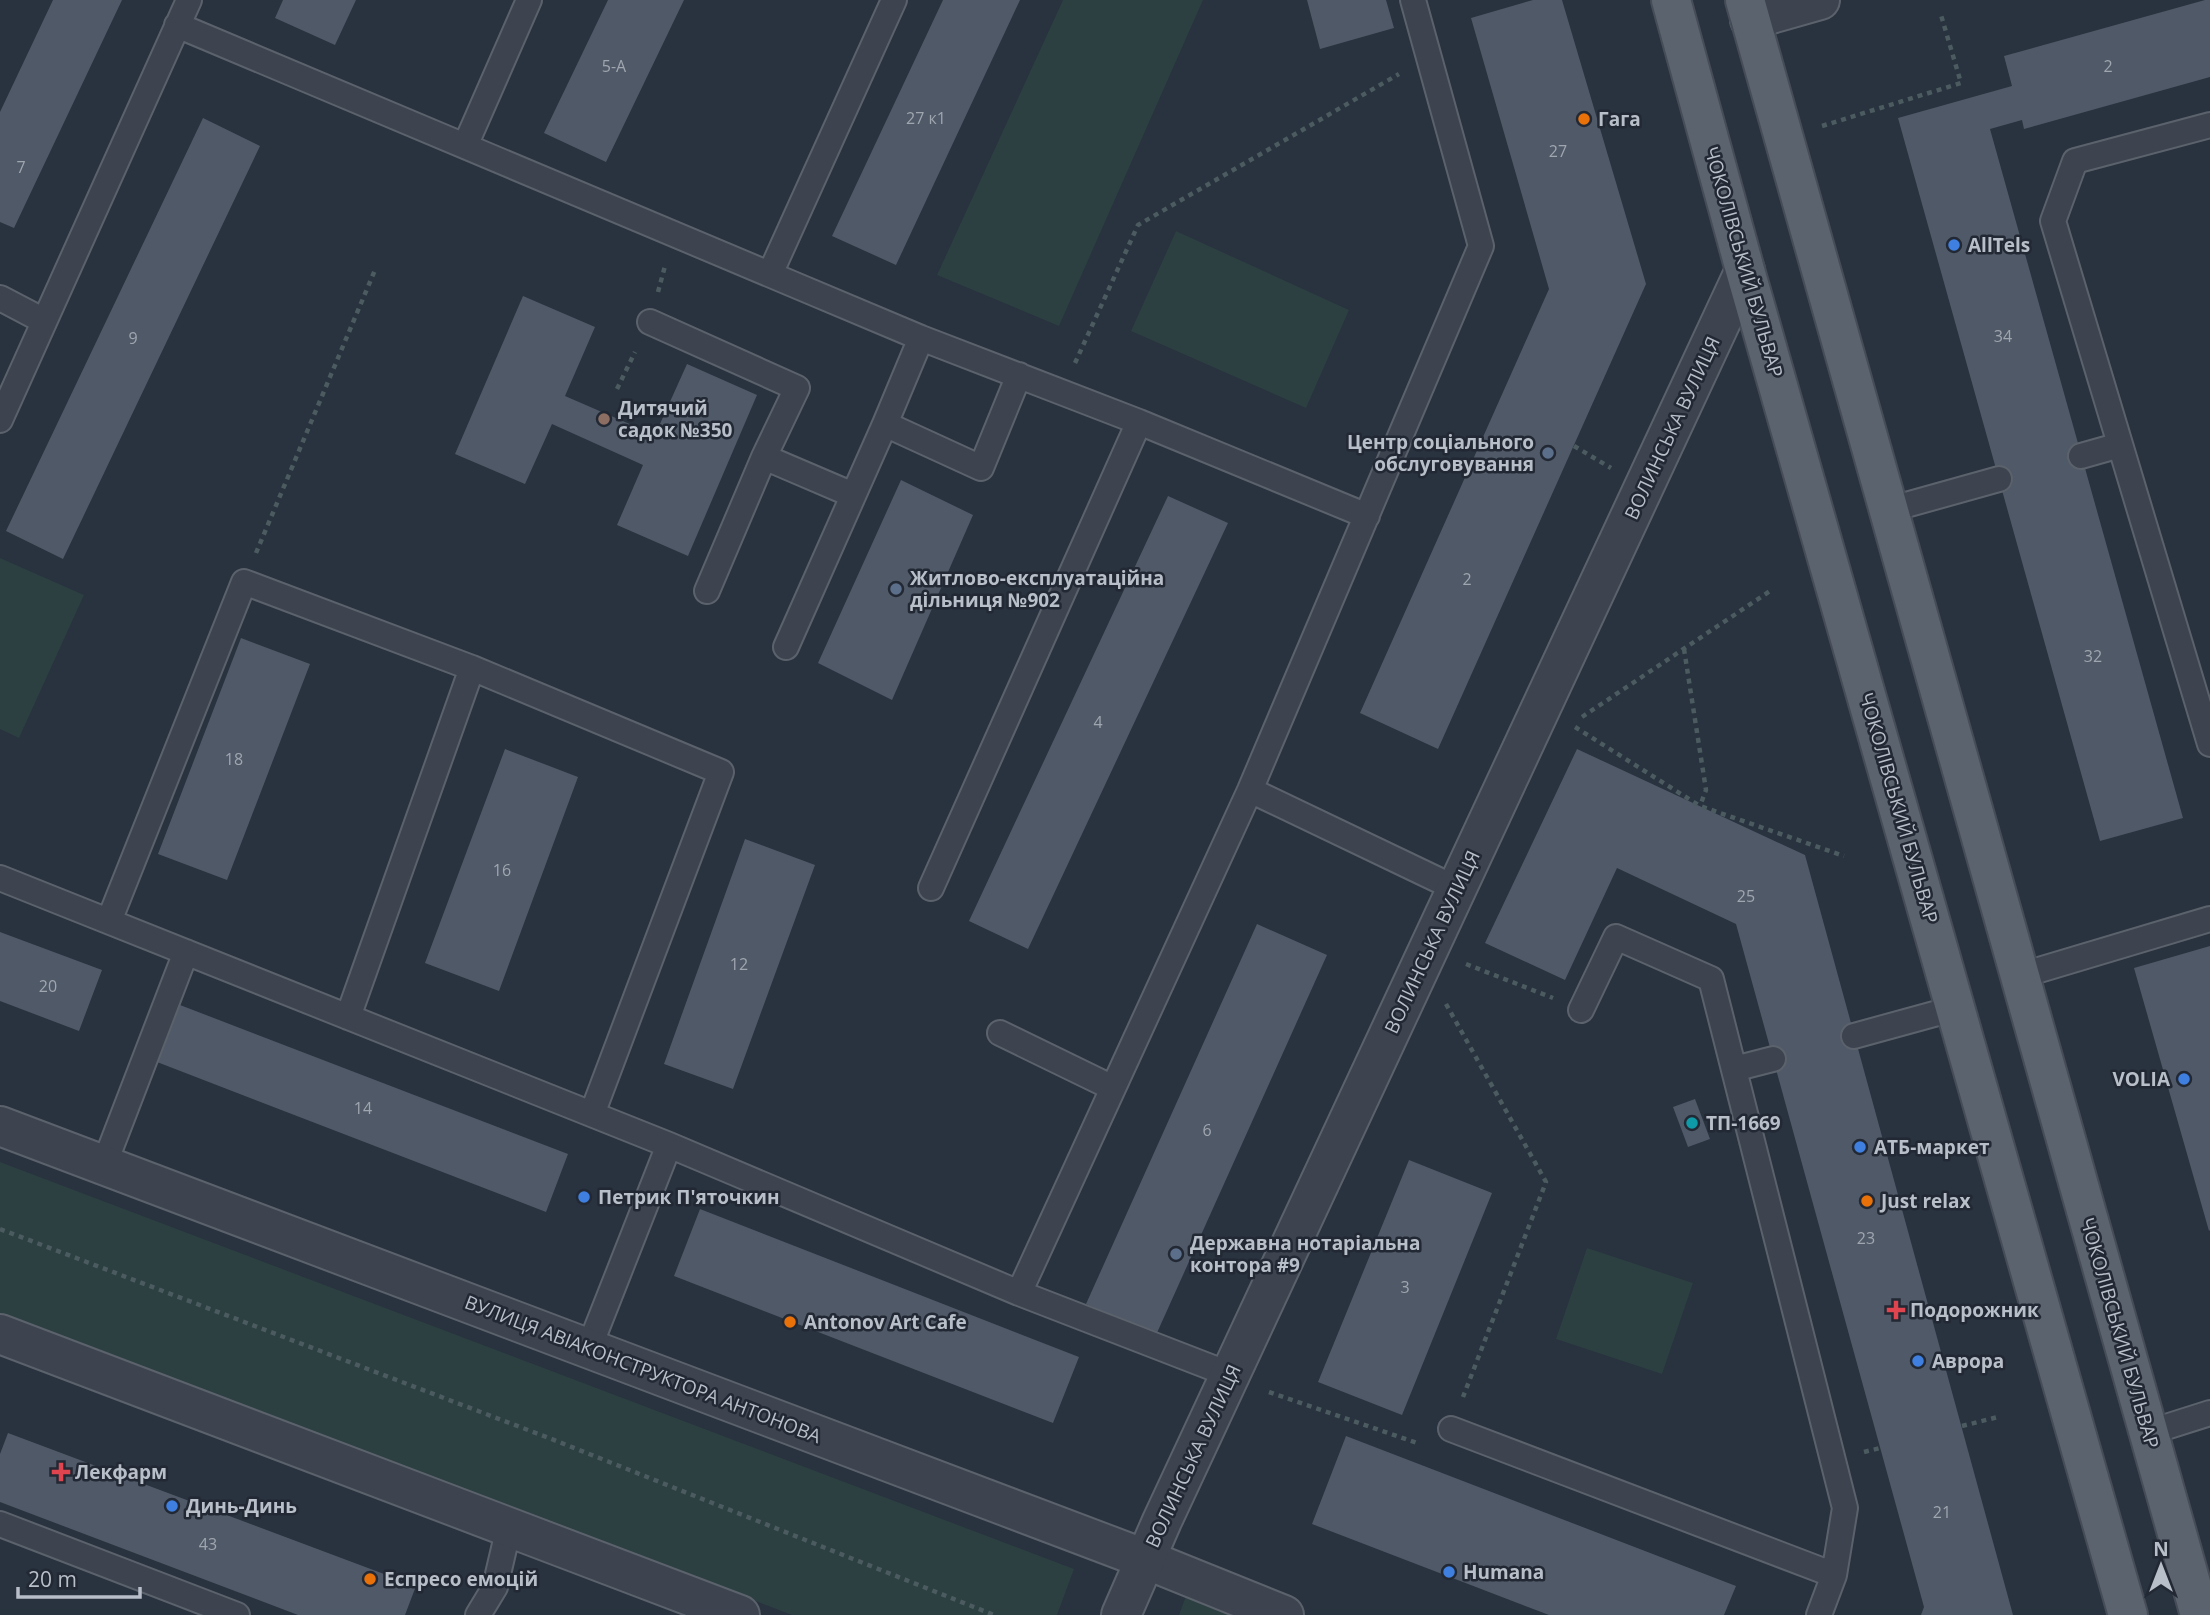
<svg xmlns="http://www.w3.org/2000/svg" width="2210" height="1615" font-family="'Open Sans',sans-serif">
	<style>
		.green { fill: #2c3f41 }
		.building { fill: #505967 }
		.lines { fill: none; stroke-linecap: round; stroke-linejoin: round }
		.service-casing { stroke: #5b626c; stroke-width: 28 }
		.minor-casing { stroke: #5b626c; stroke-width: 42 }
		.tertiary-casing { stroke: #5b626c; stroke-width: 42 }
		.primary-casing { stroke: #464d58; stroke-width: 42 }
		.path { stroke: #4b5b5f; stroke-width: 4.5; stroke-dasharray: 5 5; stroke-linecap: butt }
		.service { stroke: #3d444f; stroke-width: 24 }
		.minor { stroke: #3d444f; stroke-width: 38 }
		.tertiary { stroke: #3d444f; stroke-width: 38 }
		.primary { stroke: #5b636e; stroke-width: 38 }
		.food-dot { fill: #e8710a; stroke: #222934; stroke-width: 2.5 }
		.shop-dot { fill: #3f7fe0; stroke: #222934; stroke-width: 2.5 }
		.education-dot { fill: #8d6e63; stroke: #222934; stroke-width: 2.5 }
		.service-dot { fill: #5c6f8a; stroke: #222934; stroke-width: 2.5 }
		.culture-dot { fill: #0f9aa8; stroke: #222934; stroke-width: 2.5 }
		.health-dot { fill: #e0444e; stroke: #222934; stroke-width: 2.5 }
		.labels { text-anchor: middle; stroke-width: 5; stroke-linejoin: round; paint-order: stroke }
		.number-label { font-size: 16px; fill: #9fa6b0 }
		.poi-label { font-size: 19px; font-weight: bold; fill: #b9bfc9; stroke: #222934; text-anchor: start }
		.street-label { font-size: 19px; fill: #b9bfc9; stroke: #222934 }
	</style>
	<rect width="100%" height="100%" fill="#29323f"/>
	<!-- green -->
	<path class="green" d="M 1063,0 L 1203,0 L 1059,326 L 937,275 Z
		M 1176,231 L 1349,310 L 1306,408 L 1131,331 Z
		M 0,558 L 84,595 L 19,738 L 0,729 Z
		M 0,1162 L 1074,1569 L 1057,1615 L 792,1615 L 0,1314 Z
		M 1587,1248 L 1693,1283 L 1662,1374 L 1556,1339 Z
		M 1186,1596 L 1232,1615 L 1179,1615 Z"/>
	<!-- building -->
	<path class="building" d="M 53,0 L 122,0 L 14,228 L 0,222 L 0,112 Z
		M 283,0 L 356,0 L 335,45 L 275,18 Z
		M 608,0 L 684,0 L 606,162 L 544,133 Z
		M 943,0 L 1020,0 L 896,265 L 832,236 Z
		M 1307,0 L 1386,0 L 1394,28 L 1320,49 Z
		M 1533,0 L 1562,0 L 1646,284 L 1438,749 L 1360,713 L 1549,289 L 1471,18 Z
		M 2205,0 L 2210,0 L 2210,77 L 2024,129 L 2022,120 L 1990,129 L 2183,818 L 2100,841 L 1898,118 L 2012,86 L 2004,56 Z
		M 203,118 L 260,146 L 63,559 L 6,531 Z
		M 523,296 L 595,327 L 565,396 L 655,435 L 687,364 L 757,395 L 688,556 L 617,525 L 643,465 L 552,424 L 525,484 L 455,454 Z
		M 901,480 L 973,515 L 892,700 L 818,663 Z
		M 1168,496 L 1228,523 L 1028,949 L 969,921 Z
		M 241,638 L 310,664 L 227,880 L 158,854 Z
		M 505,749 L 578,777 L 499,991 L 425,963 Z
		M 1577,749 L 1805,855 L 2013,1615 L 1921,1615 L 1924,1607 L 1736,924 L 1617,868 L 1565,980 L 1485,943 Z
		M 745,839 L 815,865 L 733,1089 L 664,1064 Z
		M 1257,924 L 1327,955 L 1156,1335 L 1086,1304 Z
		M 0,932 L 102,970 L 79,1031 L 0,1001 Z
		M 2210,946 L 2210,1230 L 2209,1231 L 2134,968 Z
		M 180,1005 L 568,1154 L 546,1212 L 157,1062 Z
		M 1695,1099 L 1710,1139 L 1688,1147 L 1673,1107 Z
		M 1409,1160 L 1492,1193 L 1402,1415 L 1318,1382 Z
		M 700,1209 L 1079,1357 L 1053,1423 L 674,1276 Z
		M 8,1433 L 416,1586 L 405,1615 L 298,1615 L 0,1502 L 0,1454 Z
		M 1346,1436 L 1736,1586 L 1724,1615 L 1549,1615 L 1312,1524 Z"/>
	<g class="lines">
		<!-- service casing -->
		<g class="service-casing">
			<path id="service" d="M 177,25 L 921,338 L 1139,422 L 1367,516
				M 2210,125 L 2075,161 L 2053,221 L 2210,744
				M 465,146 L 529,0
				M 770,274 L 894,0
				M 0,298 L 44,321
				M 650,322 L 797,388 L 764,457
				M 0,420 L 189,0
				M 885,424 L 981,468 L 1019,375
				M 2081,456 L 2120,445
				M 1888,510 L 1999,479
				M 707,591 L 764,457 L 853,495
				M 786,647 L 885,424 L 921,338
				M 1250,790 L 1457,889
				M 0,878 L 669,1145 L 1019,1293 L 1231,1375
				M 931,888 L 1139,422
				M 109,921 L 244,582 L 472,668 L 721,772 L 592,1114
				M 2019,976 L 2210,919
				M 1581,1010 L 1616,937 L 1711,979 L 1845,1508 L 1834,1575
				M 348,1017 L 472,668
				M 1000,1033 L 1113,1088
				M 1854,1036 L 1956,1008
				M 1734,1069 L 1773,1059
				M 104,1165 L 186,952
				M 1019,1293 L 1250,790 L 1481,246 L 1413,0
				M 589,1348 L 669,1145
				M 1451,1429 L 1834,1575 L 1819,1615
				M 2147,1433 L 2210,1413
				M 0,1524 L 237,1615
				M 478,1615 L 495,1587 L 509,1527"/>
		</g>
		<!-- minor casing -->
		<g class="minor-casing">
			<path id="minor" d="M 1750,20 L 1820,0
				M 0,1334 L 740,1615
				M 1145,1559 L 1284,1615"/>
		</g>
		<!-- tertiary casing -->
		<g class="tertiary-casing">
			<path id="tertiary" d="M 0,1126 L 1145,1559
				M 1121,1615 L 1162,1521 L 1745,270"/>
		</g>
		<!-- primary casing -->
		<g class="primary-casing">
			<path id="primary" d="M 1671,0 L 1745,270 L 2128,1615
				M 1745,0 L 2200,1615"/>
		</g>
		<!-- path -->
		<path class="path" d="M 1822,126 L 1961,83 L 1941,15
			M 658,292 L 665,266
			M 1075,363 L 1138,225 L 1399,74
			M 617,389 L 635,352
			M 1574,446 L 1611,468
			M 256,553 L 375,270
			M 1684,649 L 1706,790 L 1700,806
			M 1582,717 L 1770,591
			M 1575,727 L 1700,806 L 1844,856
			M 1466,964 L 1553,998
			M 1446,1004 L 1546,1182 L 1463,1397
			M 0,1229 L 549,1438 L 994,1615
			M 1269,1392 L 1420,1444
			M 1962,1426 L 1998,1417
			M 1864,1452 L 1880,1448"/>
		<!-- service -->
		<use href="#service" class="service"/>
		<!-- minor -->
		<use href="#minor" class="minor"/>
		<!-- tertiary -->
		<use href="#tertiary" class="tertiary"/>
		<!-- primary -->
		<use href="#primary" class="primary"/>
	</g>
	<!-- markers -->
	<g class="food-dot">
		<circle cx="1584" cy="119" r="7"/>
		<circle cx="1867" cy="1201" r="7"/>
		<circle cx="790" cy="1322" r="7"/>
		<circle cx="370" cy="1579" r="7"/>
	</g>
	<g class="shop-dot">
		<circle cx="1954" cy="245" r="7"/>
		<circle cx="2184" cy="1079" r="7"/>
		<circle cx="1860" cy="1147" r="7"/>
		<circle cx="584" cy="1197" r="7"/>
		<circle cx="1918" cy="1361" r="7"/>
		<circle cx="172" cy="1506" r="7"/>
		<circle cx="1449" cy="1572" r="7"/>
	</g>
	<circle class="education-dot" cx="604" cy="419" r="7"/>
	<g class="service-dot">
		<circle cx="1548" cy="453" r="7"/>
		<circle cx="896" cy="589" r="7"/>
		<circle cx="1176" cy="1254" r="7"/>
	</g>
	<circle class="culture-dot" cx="1692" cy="1123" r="7"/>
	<g class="health-dot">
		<path d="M1892.5 1299.5h7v7h7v7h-7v7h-7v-7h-7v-7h7z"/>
		<path d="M57.5 1461.5h7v7h7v7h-7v7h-7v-7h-7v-7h7z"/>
	</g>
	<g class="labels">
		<!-- number labels -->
		<g class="number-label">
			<text x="614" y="72">5-А</text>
			<text x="2108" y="72">2</text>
			<text x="926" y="124">27 к1</text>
			<text x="1558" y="157">27</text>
			<text x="21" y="173">7</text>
			<text x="2003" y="342">34</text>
			<text x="133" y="344">9</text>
			<text x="1467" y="585">2</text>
			<text x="2093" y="662">32</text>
			<text x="1098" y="728">4</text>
			<text x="234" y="765">18</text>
			<text x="502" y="876">16</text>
			<text x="1746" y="902">25</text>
			<text x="739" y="970">12</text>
			<text x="48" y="992">20</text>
			<text x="363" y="1114">14</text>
			<text x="1207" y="1136">6</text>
			<text x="1866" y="1244">23</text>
			<text x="1405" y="1293">3</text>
			<text x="1942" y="1518">21</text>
			<text x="208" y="1550">43</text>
		</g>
		<!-- poi labels -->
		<g class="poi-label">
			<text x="1598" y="126">Гага</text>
			<text x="1968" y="252">AllTels</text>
			<text x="618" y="415">Дитячий<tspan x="618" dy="22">садок №350</tspan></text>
			<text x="1534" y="449" text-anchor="end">Центр соціального<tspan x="1534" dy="22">обслуговування</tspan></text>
			<text x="910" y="585">Житлово-експлуатаційна<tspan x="910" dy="22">дільниця №902</tspan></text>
			<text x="2170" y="1086" text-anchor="end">VOLIA</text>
			<text x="1706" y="1130">ТП-1669</text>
			<text x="1874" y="1154">АТБ-маркет</text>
			<text x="598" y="1204">Петрик П'яточкин</text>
			<text x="1881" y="1208">Just relax</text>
			<text x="1190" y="1250">Державна нотаріальна<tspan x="1190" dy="22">контора #9</tspan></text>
			<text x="1910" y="1317">Подорожник</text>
			<text x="804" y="1329">Antonov Art Cafe</text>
			<text x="1932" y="1368">Аврора</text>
			<text x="75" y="1479">Лекфарм</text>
			<text x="186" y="1513">Динь-Динь</text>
			<text x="1463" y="1579">Humana</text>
			<text x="384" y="1586">Еспресо емоцій</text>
		</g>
		<!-- street labels -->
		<g class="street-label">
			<text transform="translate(1744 262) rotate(74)" y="7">ЧОКОЛІВСЬКИЙ БУЛЬВАР</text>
			<text transform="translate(1672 428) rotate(-65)" y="7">ВОЛИНСЬКА ВУЛИЦЯ</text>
			<text transform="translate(1899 808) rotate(74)" y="7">ЧОКОЛІВСЬКИЙ БУЛЬВАР</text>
			<text transform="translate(1432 942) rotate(-65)" y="7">ВОЛИНСЬКА ВУЛИЦЯ</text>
			<text transform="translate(2120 1333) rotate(74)" y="7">ЧОКОЛІВСЬКИЙ БУЛЬВАР</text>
			<text transform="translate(643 1369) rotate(21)" y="7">ВУЛИЦЯ АВІАКОНСТРУКТОРА АНТОНОВА</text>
			<text transform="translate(1193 1456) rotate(-65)" y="7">ВОЛИНСЬКА ВУЛИЦЯ</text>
		</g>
	</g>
	<!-- north arrow -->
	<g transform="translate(2161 1566)" stroke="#222934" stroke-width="5" paint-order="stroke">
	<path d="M0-5L12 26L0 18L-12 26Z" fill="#b9bfc9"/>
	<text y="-10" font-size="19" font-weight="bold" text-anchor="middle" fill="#b9bfc9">N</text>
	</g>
	<!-- scale -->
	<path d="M18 1587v10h122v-10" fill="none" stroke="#b9bfc9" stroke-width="3.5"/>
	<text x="28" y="1587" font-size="21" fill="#b9bfc9" stroke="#222934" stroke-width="5" paint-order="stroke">20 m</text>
</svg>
